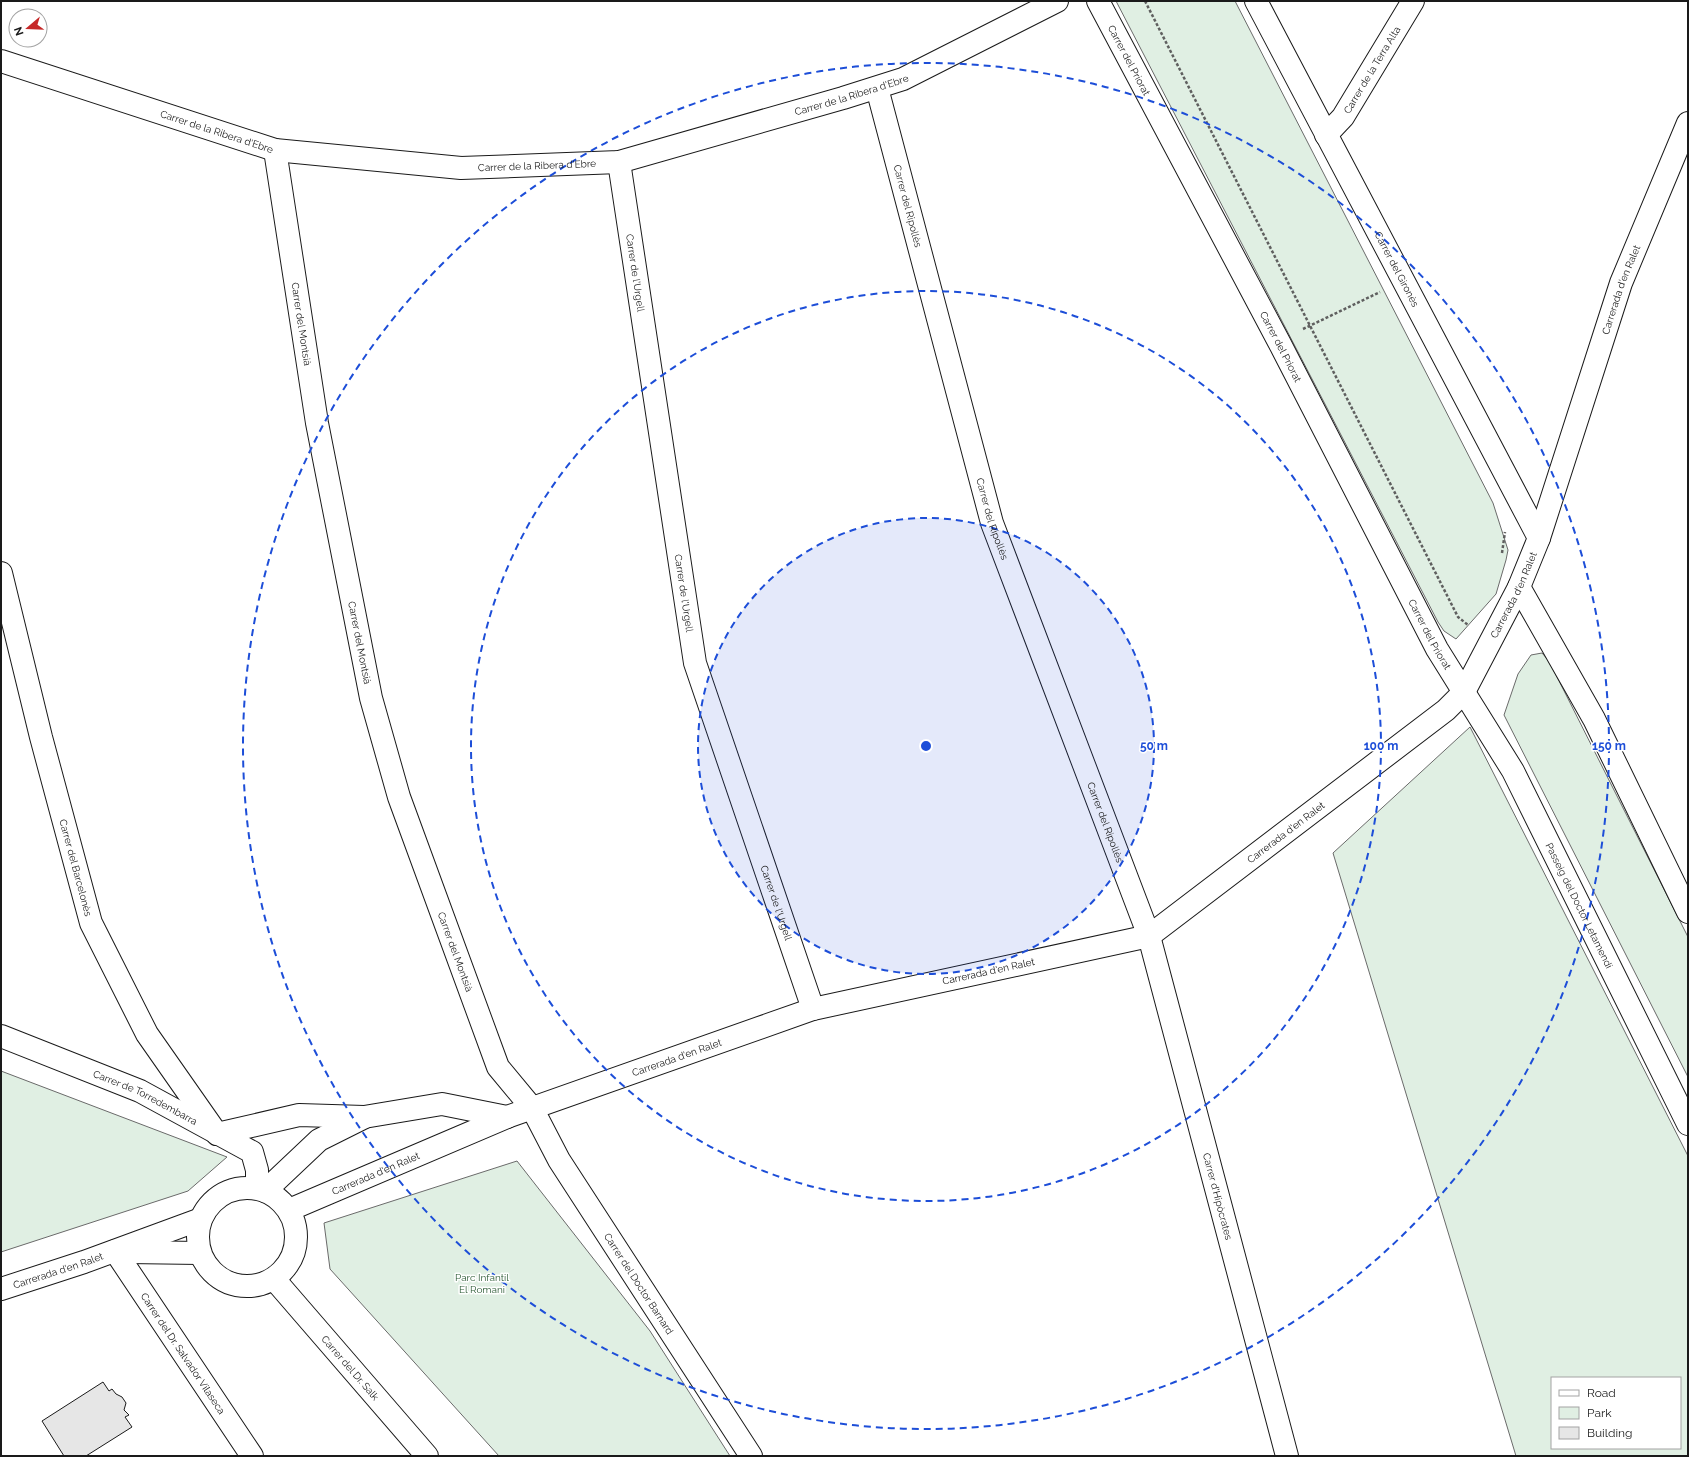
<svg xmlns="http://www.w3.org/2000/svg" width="1689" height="1457" font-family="Raleway,sans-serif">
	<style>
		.green { fill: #e0efe3; stroke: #6a6a6a; fill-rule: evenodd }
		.building { fill: #e6e6e6; stroke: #1a1a1a }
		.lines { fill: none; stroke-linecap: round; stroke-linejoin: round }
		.street-casing { stroke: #1a1a1a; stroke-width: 24 }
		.path { stroke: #5f5f5f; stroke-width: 2.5; stroke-dasharray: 3 2; stroke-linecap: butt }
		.street { stroke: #fff; stroke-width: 22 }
		.ring { fill: none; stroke: #1d4ed8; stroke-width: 2; stroke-dasharray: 7 5 }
		.labels { text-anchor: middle; stroke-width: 3; stroke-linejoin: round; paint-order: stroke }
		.street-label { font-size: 10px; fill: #1a1a1a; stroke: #fff }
		.park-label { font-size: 10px; fill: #2b5a34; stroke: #fff }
		.centre { fill: #1d4ed8; stroke: #fff; stroke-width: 2 }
		.ring-label { font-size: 12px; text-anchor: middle; font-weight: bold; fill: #1d4ed8; stroke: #fff; stroke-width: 3; stroke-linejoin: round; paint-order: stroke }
	</style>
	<rect width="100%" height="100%" fill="#fff"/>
	<!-- green -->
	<path class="green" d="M 1116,1 L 1235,1 L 1493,503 L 1508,550 L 1506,560 L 1496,594 L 1456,639 L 1444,631 L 1438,622 Z
		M 1542,653 L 1549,661 L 1688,937 L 1688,1077 L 1504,715 L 1518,674 L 1531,655 Z
		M 1470,727 L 1688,1156 L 1688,1456 L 1516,1456 L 1333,853 ZM 1552,1378 L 1680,1378 L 1680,1448 L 1552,1448 Z
		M 1,1071 L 227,1157 L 188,1191 L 1,1252 Z
		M 517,1161 L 650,1331 L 730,1456 L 499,1456 L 330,1269 L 324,1223 Z"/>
	<!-- building -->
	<path class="building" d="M 103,1382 L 109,1391 L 112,1389 L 116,1394 L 122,1397 L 126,1403 L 124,1410 L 129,1415 L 125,1417 L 132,1427 L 86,1456 L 64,1456 L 42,1421 Z"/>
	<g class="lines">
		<!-- street casing -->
		<g class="street-casing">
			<g id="street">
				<path id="s1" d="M 1098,1 L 1279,342 L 1437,649 L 1513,771 L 1688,1124"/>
				<path id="s2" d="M 1256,1 L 1539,538"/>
				<path id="s3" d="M 1,61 L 275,150 L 461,168 L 619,162 L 843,98 L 903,79 L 1057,1"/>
				<path id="s4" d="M 877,88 L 992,523 L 1149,936 L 1287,1456"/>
				<path id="s5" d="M 1326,135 L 1343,117 L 1413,1"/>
				<path id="s6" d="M 275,150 L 317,423 L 371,698 L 399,797 L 498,1067 L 532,1108 L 559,1160 L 751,1456"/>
				<path id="s7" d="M 619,162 L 695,663 L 813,1009"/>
				<path id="s8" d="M 1,573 L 41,737 L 91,923 L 147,1034 L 217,1134 L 299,1115 L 364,1117 L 442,1104 L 507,1117"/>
				<path d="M 1519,587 L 1594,719 L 1688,912"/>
				<path id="s9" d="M 1,1036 L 140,1091 L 252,1152 L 257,1170 L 257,1188"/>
				<circle cx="247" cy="1237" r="49"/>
				<path d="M 265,1191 L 319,1140 L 363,1118"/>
				<path id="s10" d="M 289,1210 L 507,1117 L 813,1009 L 1149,936 L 1446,710 L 1464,692 L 1519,587 L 1539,538 L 1621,283 L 1688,123"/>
				<path id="s11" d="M 115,1251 L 252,1456"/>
				<path d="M 127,1252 L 200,1253"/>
				<path id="s12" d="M 274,1279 L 427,1456"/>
				<path id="s13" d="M 1,1289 L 84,1262 L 201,1219"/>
			</g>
		</g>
		<!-- path -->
		<path class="path" d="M 1145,1 L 1458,617 L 1468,625
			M 1303,329 L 1380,292
			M 1502,553 L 1505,532"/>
		<!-- street -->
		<use href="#street" class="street"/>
	</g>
	<!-- distance rings -->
	<circle cx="926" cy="746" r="228" fill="#1d4ed8" fill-opacity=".12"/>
	<g class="ring">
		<circle cx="926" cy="746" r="228"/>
		<circle cx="926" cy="746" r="455"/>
		<circle cx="926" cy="746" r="683"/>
	</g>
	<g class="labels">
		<!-- street labels -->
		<g class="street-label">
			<text dy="4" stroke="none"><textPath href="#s1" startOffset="67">Carrer del Priorat</textPath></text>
			<text dy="4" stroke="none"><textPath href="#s5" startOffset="80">Carrer de la Terra Alta</textPath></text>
			<text dy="4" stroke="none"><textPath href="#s3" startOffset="875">Carrer de la Ribera d'Ebre</textPath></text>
			<text dy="4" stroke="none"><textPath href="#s3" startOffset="227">Carrer de la Ribera d'Ebre</textPath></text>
			<text dy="4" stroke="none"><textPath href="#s3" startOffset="551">Carrer de la Ribera d'Ebre</textPath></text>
			<text dy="4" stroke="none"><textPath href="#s4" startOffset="122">Carrer del Ripollès</textPath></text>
			<text dy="4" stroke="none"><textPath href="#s2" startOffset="303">Carrer del Gironès</textPath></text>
			<text dy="4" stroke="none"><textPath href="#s7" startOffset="112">Carrer de l'Urgell</textPath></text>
			<text dy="4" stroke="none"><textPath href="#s10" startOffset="1737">Carrerada d'en Ralet</textPath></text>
			<text dy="4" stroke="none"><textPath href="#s6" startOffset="176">Carrer del Montsià</textPath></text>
			<text dy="4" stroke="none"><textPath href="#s1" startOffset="391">Carrer del Priorat</textPath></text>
			<text dy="4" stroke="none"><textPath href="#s4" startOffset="446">Carrer del Ripollès</textPath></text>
			<text dy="4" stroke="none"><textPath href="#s7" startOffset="436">Carrer de l'Urgell</textPath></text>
			<text dy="4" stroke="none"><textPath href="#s10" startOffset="1413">Carrerada d'en Ralet</textPath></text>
			<text dy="4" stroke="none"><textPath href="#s1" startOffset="715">Carrer del Priorat</textPath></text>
			<text dy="4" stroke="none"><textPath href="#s6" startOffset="500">Carrer del Montsià</textPath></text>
			<text dy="4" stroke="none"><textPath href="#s4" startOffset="770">Carrer del Ripollès</textPath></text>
			<text dy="4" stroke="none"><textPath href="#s10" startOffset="1077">Carrerada d'en Ralet</textPath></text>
			<text dy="4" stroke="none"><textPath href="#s8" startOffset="304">Carrer del Barcelonès</textPath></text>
			<text dy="4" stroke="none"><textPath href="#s7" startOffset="760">Carrer de l'Urgell</textPath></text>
			<text dy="4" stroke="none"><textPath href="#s1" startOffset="1025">Passeig del Doctor Letamendi</textPath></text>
			<text dy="4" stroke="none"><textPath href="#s6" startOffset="824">Carrer del Montsià</textPath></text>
			<text dy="4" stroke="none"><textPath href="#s10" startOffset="741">Carrerada d'en Ralet</textPath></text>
			<text dy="4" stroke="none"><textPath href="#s10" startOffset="417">Carrerada d'en Ralet</textPath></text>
			<text dy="4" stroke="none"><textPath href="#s9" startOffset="157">Carrer de Torredembarra</textPath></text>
			<text dy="4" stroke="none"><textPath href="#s10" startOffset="94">Carrerada d'en Ralet</textPath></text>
			<text dy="4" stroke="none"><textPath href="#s4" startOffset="1161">Carrer d'Hipòcrates</textPath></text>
			<text dy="4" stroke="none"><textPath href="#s13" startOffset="60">Carrerada d'en Ralet</textPath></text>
			<text dy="4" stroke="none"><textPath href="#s6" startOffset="1206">Carrer del Doctor Barnard</textPath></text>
			<text dy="4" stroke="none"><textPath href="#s11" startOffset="123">Carrer del Dr. Salvador Vilaseca</textPath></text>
			<text dy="4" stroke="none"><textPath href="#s12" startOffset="117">Carrer del Dr. Salk</textPath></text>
		</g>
		<!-- park labels -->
		<g class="park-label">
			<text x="482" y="1281">Parc Infantil<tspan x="482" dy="12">El Romani</tspan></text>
		</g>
	</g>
	<circle cx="926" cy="746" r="6" class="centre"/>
	<g class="ring-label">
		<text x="1154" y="750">50 m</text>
		<text x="1381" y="750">100 m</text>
		<text x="1609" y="750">150 m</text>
	</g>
	<!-- border -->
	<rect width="1689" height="1457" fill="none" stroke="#1a1a1a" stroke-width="4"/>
	<!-- legend -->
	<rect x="1551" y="1377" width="130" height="72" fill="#ffffff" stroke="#a3a3a3"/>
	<rect x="1559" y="1390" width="20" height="6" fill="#ffffff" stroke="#a3a3a3"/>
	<text x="1587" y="1397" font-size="12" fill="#1a1a1a">Road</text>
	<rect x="1559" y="1407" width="20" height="12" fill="#e0efe3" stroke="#a3a3a3"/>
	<text x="1587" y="1417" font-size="12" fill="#1a1a1a">Park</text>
	<rect x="1559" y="1427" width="20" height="12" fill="#e6e6e6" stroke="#a3a3a3"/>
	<text x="1587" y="1437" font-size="12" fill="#1a1a1a">Building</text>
	<!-- north arrow -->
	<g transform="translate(28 28) rotate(251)"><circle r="19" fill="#ffffff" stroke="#a3a3a3"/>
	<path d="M0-3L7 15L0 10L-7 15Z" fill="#c62828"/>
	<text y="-6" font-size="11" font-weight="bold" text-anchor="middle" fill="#1a1a1a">N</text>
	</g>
</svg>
